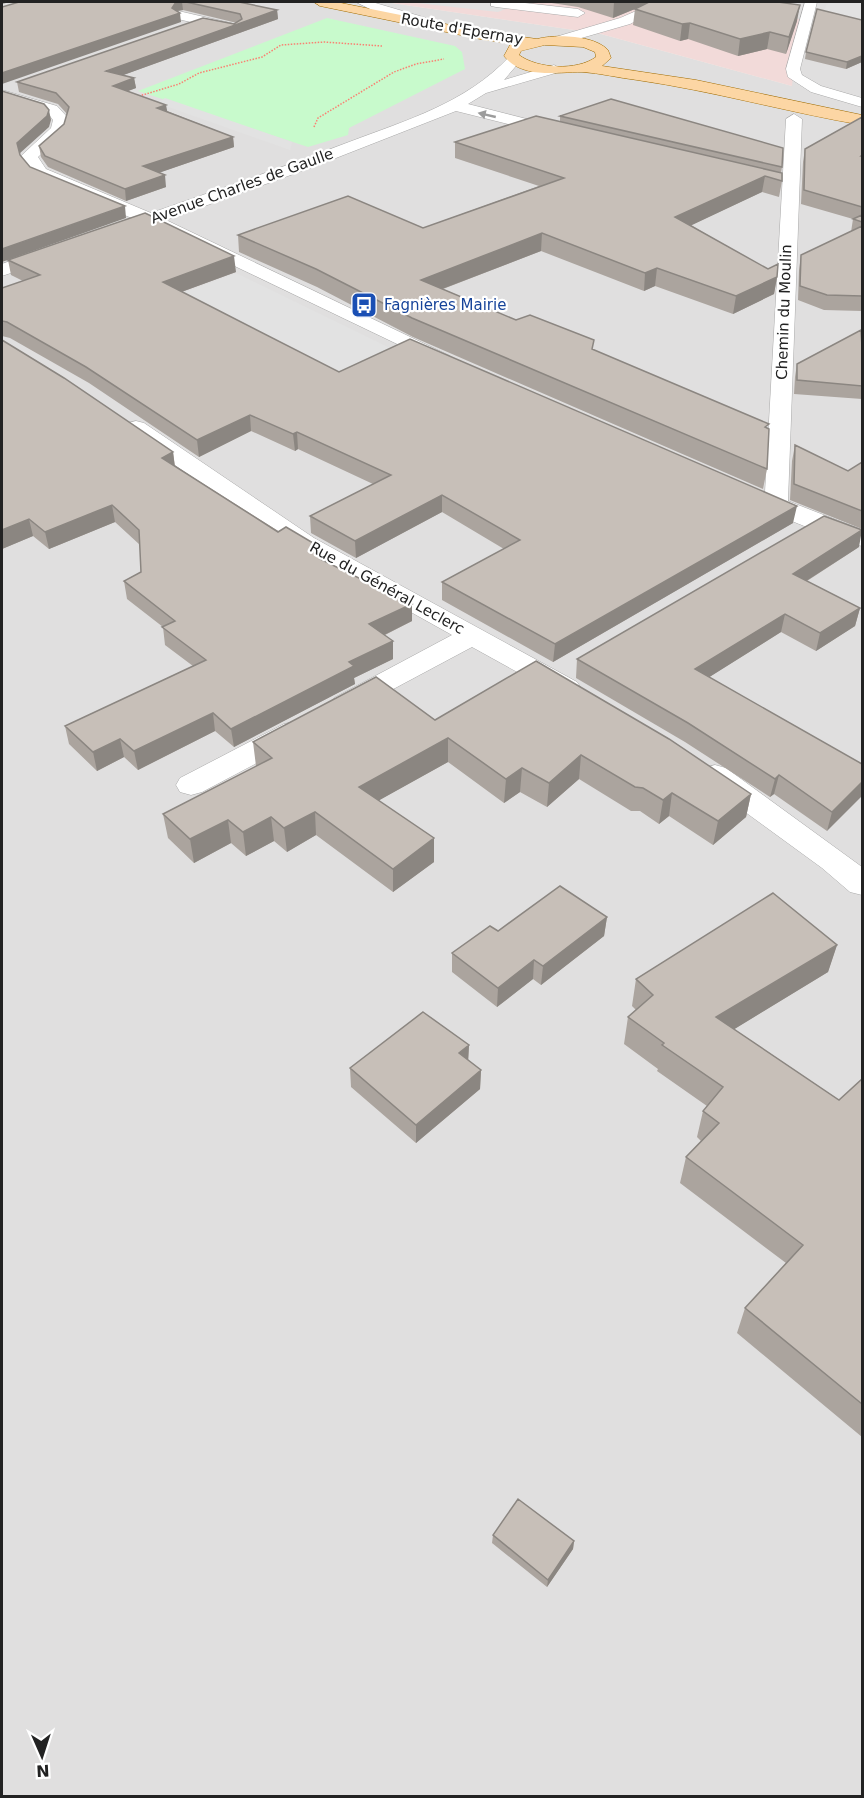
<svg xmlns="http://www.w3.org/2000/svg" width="864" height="1798" font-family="'DejaVu Sans',sans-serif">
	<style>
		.residential { fill: #e0dfdf }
		.commercial { fill: #f2dad9 }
		.park { fill: #c8facc }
		.parking { fill: #e2e2e2 }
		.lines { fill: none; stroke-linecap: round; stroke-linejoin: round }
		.minor-casing { stroke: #a9a9a9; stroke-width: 1 }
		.major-casing { stroke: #a06b00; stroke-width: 1 }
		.path { stroke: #fa8072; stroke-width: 1.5; stroke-dasharray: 1.5 1.5; stroke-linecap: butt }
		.minor { fill: #fff; fill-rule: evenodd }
		.major { fill: #fcd6a4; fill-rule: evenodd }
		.wall { fill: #aba49e }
		.shaded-wall { fill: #8b8681 }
		.building { fill: #c7bfb8; stroke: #8b8681; stroke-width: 1.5 }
		.oneway { fill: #9c9c9c }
		.labels { text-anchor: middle; stroke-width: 4.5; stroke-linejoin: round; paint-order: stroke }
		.far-street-label { font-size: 15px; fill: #222; stroke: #fff }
		.far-transit-label { font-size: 15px; fill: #164399; stroke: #fff; text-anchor: start }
	</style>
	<rect width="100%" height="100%" fill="#f2efe9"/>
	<!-- residential -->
	<path class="residential" d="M 2,2 L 385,2 L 601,34 L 792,86 L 703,2 L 862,2 L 862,1796 L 2,1796 Z"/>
	<!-- commercial -->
	<path class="commercial" d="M 385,2 L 703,2 L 799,19 L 792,86 L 601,34 Z"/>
	<!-- park -->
	<path class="park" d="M 327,18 L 455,46 L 462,52 L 465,69 L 349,128 L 348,135 L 308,147 L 138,91 Z"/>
	<!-- parking -->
	<path class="parking" d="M 408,2 L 512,2 L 520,3 L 498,12 Z
		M 831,2 L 862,2 L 862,28 L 823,18 L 826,5 Z
		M 165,98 L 292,142 L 290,150 L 157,103 Z
		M 236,273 L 394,350 L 332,377 L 174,296 Z"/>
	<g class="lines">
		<!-- minor casing -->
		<g class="minor-casing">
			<path id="minor" d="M 356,2 L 372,2 L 440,22 L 442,25 L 435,29 L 430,28 L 382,15 Z
				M 491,2 L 516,2 L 578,9 L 585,13 L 578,17 L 496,7 L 491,6 Z
				M 657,2 L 672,2 L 630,24 L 557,45 L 550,41 L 552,38 L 620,18 Z
				M 805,2 L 817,2 L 800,69 L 802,75 L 821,86 L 862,98 L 862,107 L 811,92 L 788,77 L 786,69 Z
				M 174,10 L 239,25 L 241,28 L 234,32 L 169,17 L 167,14 Z
				M 514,56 L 521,60 L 504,80 L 554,65 L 561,69 L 559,72 L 486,93 L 468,104 L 566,129 L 568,132 L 566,135 L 560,137 L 456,111 L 313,167 L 166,220 L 450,356 L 453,360 L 450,364 L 443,366 L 149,225 L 139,228 L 133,227 L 130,223 L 134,219 L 34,177 L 24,165 L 21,156 L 51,128 L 53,120 L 47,112 L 2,99 L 2,90 L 57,106 L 69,119 L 64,133 L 38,157 L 46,169 L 151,213 C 217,190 284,167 349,142 C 407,120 466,103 509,57 Z
				M 794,114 L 802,119 L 788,501 L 862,530 L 862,546 C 844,542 750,507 742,496 L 746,491 L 754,489 L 765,492 L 786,119 Z
				M 51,247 L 58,249 L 60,253 L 58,257 L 2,276 L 2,264 Z
				M 136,421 L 144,423 L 314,538 L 577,682 L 581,688 L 577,694 L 567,697 L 557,694 L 472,647 L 354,710 L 344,713 L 334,710 L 330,704 L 334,698 L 452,635 L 296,548 L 128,433 L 125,428 L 128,423 Z
				M 294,722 L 304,724 L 309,731 L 304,738 L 202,792 L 191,795 L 180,792 L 176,785 L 180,778 L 284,724 Z
				M 715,765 L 726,768 L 862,867 L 862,895 L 850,892 L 822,868 L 704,782 L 700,775 L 704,768 Z"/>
		</g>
		<!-- major casing -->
		<g class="major-casing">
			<path id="major" d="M 314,2 L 336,2 L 480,31 L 537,39 C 556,34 594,35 608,50 L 611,58 L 602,66 L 696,80 L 862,115 L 862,125 C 787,112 713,91 637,80 C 619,78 600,73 582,72 C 557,72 522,79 504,56 L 510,45 L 515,44 L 480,39 L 320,6 ZM 545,45 L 583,47 L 595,52 L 596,57 C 577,71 538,69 519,55 L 521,51 Z"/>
		</g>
		<!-- path -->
		<path class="path" d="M 136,97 L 179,84 L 199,73 L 262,57 L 281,45 L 324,42 L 382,46
			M 314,127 L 318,118 L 394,72 L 416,64 L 444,59"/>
		<!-- minor -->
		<use href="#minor" class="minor"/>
		<!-- major -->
		<use href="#major" class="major"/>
	</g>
	<!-- wall -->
	<path class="wall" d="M 19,2 L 239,2 L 277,10 L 278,19 L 123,75 L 134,78 L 136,88 L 128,91 L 167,111 L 233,137 L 234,147 L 158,173 L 166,187 L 126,201 L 48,167 L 41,157 L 39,146 L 64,124 L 67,114 L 58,104 L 19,92 L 17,82 L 234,24 L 237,23 L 183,10 L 177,11 L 181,22 Z
		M 545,2 L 778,2 L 797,21 L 786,54 L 767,49 L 738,56 L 688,39 L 680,41 L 633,25 L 635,9 L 637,8 L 613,18 L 578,7 Z
		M 862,20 L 862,62 L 846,69 L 805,59 L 806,52 Z
		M 560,116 L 782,167 L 781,173 L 782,181 L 779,197 L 762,192 L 691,225 L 777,277 L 774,294 L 733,314 L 655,286 L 644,291 L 541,251 L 443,289 L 516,320 L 594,350 L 768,429 L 767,469 L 763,489 L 413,337 L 317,287 L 239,252 L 238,235 L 423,228 L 539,186 L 455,158 L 455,142 L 560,121 Z
		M 862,117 L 862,311 L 824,310 L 798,300 L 799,270 L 801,255 L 851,232 L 853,219 L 801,204 L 803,162 L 805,149 Z
		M 8,260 L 236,272 L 181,292 L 339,372 L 793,523 L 553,662 L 442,600 L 442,582 L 504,549 L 442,512 L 356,558 L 311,533 L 310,516 L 373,484 L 298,449 L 295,451 L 251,431 L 199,457 L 89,383 L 10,338 L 2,336 L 2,288 L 23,281 L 11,275 Z
		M 2,340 L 173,452 L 175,466 L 331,564 L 412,604 L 412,621 L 385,635 L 393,659 L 354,678 L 355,684 L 234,747 L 215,731 L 138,770 L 124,757 L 97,771 L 69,744 L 65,726 L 193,666 L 165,645 L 163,627 L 127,599 L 124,581 L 141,572 L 140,545 L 115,522 L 49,549 L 33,536 L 2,549 Z
		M 862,347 L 862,399 L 794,394 L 795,377 L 797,364 Z
		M 795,445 L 848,471 L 862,462 L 862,529 L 790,500 L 792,461 Z
		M 859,547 L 807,581 L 860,608 L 855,626 L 816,651 L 781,632 L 709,677 L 862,764 L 827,831 L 774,794 L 770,797 L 685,742 L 576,678 L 577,659 Z
		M 435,720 L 751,794 L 746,817 L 713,845 L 669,816 L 659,824 L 640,811 L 631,811 L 579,779 L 547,807 L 520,792 L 504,803 L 448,762 L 379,800 L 434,862 L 393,892 L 316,835 L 287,852 L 274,841 L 246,856 L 231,843 L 194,863 L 168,838 L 163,814 L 256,766 L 253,742 Z
		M 607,917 L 604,936 L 541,985 L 533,979 L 497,1007 L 452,972 L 452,953 L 498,931 Z
		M 837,945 L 828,972 L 734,1029 L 839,1100 L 862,1079 L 862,1437 L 737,1333 L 745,1308 L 786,1263 L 680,1183 L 686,1157 L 701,1141 L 697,1137 L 703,1111 L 707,1106 L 657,1071 L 658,1069 L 624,1044 L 628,1017 L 636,1010 L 632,1006 L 636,979 Z
		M 469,1045 L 468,1060 L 481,1070 L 480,1089 L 416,1143 L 351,1087 L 350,1068 Z
		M 493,1535 L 574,1541 L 573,1549 L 547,1587 L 492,1543 Z"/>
	<!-- shaded-wall -->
	<path class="shaded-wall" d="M 2,2 L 10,2 L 2,4 Z
		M 176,2 L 182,2 L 183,10 L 177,11 L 180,13 L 181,22 L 2,84 L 2,73 L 172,8 Z
		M 614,2 L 652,2 L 613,18 Z
		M 800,5 L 797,21 L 786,54 L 789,37 Z
		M 277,10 L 278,19 L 107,81 L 106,71 Z
		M 690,23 L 688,39 L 680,41 L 682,24 Z
		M 770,32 L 767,49 L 738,56 L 740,39 Z
		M 862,56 L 862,62 L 846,69 L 847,62 Z
		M 134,78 L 136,88 L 115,96 L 113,86 Z
		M 166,105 L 168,115 L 157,108 Z
		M 49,110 L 51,120 L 49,127 L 19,154 L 17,143 Z
		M 233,137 L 234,147 L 144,178 L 143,166 Z
		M 165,175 L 166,187 L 126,201 L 125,189 Z
		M 765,176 L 762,192 L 673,234 L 675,217 Z
		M 125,206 L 126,218 L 2,262 L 2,249 Z
		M 542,233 L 541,251 L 421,297 L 421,280 Z
		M 234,256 L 236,272 L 165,298 L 163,282 Z
		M 657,268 L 655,286 L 644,291 L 645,273 Z
		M 777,277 L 774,294 L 733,314 L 736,296 Z
		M 250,415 L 251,431 L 199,457 L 197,440 Z
		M 297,432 L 298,449 L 295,451 L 293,434 Z
		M 173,452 L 175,469 L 162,458 Z
		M 442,495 L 442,512 L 356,558 L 355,541 Z
		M 112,505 L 115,522 L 49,549 L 45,532 Z
		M 797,506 L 793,523 L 553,662 L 555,644 Z
		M 29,519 L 33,536 L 2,549 L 2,530 Z
		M 862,530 L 859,547 L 789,592 L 793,574 Z
		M 330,553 L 331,571 L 320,559 Z
		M 412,604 L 412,621 L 370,642 L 369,624 Z
		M 860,608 L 855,626 L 816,651 L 820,633 Z
		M 785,614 L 781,632 L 692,688 L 695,669 Z
		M 393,641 L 393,659 L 354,678 L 355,684 L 234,747 L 231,729 L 349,662 Z
		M 213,713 L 215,731 L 138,770 L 134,751 Z
		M 448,738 L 448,762 L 360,811 L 359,787 Z
		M 120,739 L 124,757 L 97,771 L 93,752 Z
		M 581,755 L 579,779 L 547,807 L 549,783 Z
		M 522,768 L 520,792 L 504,803 L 506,779 Z
		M 779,775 L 774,794 L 770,797 L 775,779 Z
		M 862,782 L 862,796 L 827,831 L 832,812 Z
		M 672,793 L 669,816 L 659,824 L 663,800 Z
		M 751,794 L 746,817 L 713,845 L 718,821 Z
		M 315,812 L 316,835 L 287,852 L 284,828 Z
		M 271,817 L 274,841 L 246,856 L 243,832 Z
		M 228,820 L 231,843 L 194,863 L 190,839 Z
		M 434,838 L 434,862 L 393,892 L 393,869 Z
		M 607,917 L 604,936 L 541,985 L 543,966 Z
		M 837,945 L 828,972 L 710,1044 L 716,1017 Z
		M 534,960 L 533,979 L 497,1007 L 498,988 Z
		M 469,1045 L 468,1064 L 459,1053 Z
		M 481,1070 L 480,1089 L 416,1143 L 416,1125 Z
		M 574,1541 L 573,1549 L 547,1587 L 548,1580 Z"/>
	<!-- building -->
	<path class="building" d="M 19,2 L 176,2 L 172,8 L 180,13 L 2,73 L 2,7 Z
		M 186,2 L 239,2 L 277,10 L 106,71 L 134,78 L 113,86 L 166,105 L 157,108 L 233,137 L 143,166 L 165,175 L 125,189 L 45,156 L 39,146 L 64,124 L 69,107 L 56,93 L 17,82 L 203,18 L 234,24 L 242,19 L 240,14 Z
		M 649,2 L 778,2 L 800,5 L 789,37 L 770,32 L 740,39 L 690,23 L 682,24 L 635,9 Z
		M 817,9 L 862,20 L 862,56 L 847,62 L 806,52 Z
		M 2,91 L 44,104 L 49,110 L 47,116 L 17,143 L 20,155 L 30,167 L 125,206 L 2,249 Z
		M 611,99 L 783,148 L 782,167 L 560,116 Z
		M 536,116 L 782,173 L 782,181 L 765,176 L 675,217 L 768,269 L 778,264 L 777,277 L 736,296 L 657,268 L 645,273 L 542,233 L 421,280 L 516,320 L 530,315 L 594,340 L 592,349 L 769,424 L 765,427 L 769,429 L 767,469 L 412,318 L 316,269 L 238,235 L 348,196 L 423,228 L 564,178 L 455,142 Z
		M 862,117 L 862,155 L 861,156 L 862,156 L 862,207 L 804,190 L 805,149 Z
		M 145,213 L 234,256 L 163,282 L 339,372 L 410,339 L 797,506 L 555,644 L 442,582 L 520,540 L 442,495 L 355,541 L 310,516 L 391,475 L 297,432 L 293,434 L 250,415 L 197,440 L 86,367 L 7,322 L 2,321 L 2,288 L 40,275 L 8,260 Z
		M 862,215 L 862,222 L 853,219 Z
		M 862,226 L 862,296 L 827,295 L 800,286 L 801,255 Z
		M 861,330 L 862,347 L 862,386 L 797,380 L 797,364 Z
		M 2,340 L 64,378 L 173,452 L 162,458 L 278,532 L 286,527 L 330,553 L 320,559 L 412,604 L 369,624 L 393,641 L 349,662 L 354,666 L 231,729 L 213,713 L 134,751 L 120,739 L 93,752 L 65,726 L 206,660 L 162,627 L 175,621 L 124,581 L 141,572 L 139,530 L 112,505 L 45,532 L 29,519 L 2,530 Z
		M 795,445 L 848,471 L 862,462 L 862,511 L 794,484 Z
		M 824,516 L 862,530 L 793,574 L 860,608 L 820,633 L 785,614 L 695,669 L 862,764 L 862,782 L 832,812 L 779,775 L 775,779 L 688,723 L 577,659 Z
		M 536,661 L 669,739 L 751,794 L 718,821 L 672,793 L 663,800 L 643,788 L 635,787 L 581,755 L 549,783 L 522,768 L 506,779 L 448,738 L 359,787 L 434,838 L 393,869 L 315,812 L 284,828 L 271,817 L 243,832 L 228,820 L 190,839 L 163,814 L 272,758 L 253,742 L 376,677 L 435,720 Z
		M 560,886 L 607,917 L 543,966 L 534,960 L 498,988 L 452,953 L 490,926 L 498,931 Z
		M 773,893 L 837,945 L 716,1017 L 839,1100 L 862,1079 L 862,1404 L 745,1308 L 803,1245 L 686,1157 L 719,1123 L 703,1111 L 723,1087 L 662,1045 L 664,1043 L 628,1017 L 653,995 L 636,979 Z
		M 423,1012 L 469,1045 L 459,1053 L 481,1070 L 416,1125 L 350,1068 Z
		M 518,1499 L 574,1541 L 548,1580 L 493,1535 Z"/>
	<!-- one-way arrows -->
	<defs><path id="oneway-solid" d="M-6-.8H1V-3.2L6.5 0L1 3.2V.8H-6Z" transform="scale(1.5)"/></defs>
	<use class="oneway" href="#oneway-solid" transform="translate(487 115) rotate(-167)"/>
	<!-- icons -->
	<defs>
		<g id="bus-square" transform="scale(1.35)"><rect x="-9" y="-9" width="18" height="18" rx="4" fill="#1a4fb4" stroke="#fff"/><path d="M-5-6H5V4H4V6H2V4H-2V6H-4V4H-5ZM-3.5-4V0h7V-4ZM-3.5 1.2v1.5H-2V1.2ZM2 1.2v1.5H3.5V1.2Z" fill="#fff"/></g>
	</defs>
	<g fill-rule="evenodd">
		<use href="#bus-square" x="364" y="305"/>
	</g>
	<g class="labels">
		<!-- far-street labels -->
		<g class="far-street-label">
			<text transform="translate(462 29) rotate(10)" y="5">Route d'Epernay</text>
			<text transform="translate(242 186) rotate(-20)" y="5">Avenue Charles de Gaulle</text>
			<text transform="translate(784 312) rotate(-88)" y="5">Chemin du Moulin</text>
			<text transform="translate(387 588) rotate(29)" y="5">Rue du Général Leclerc</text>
		</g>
		<!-- far-transit labels -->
		<g class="far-transit-label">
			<text x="384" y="310">Fagnières Mairie</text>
		</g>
	</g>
	<!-- border -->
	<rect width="864" height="1798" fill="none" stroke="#222222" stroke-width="6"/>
	<!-- north arrow -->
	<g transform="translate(42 1756) rotate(177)" stroke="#ffffff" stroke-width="4.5" paint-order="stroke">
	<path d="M0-4.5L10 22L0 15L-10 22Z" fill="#222222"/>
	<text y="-9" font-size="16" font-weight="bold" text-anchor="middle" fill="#222222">N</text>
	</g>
</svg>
